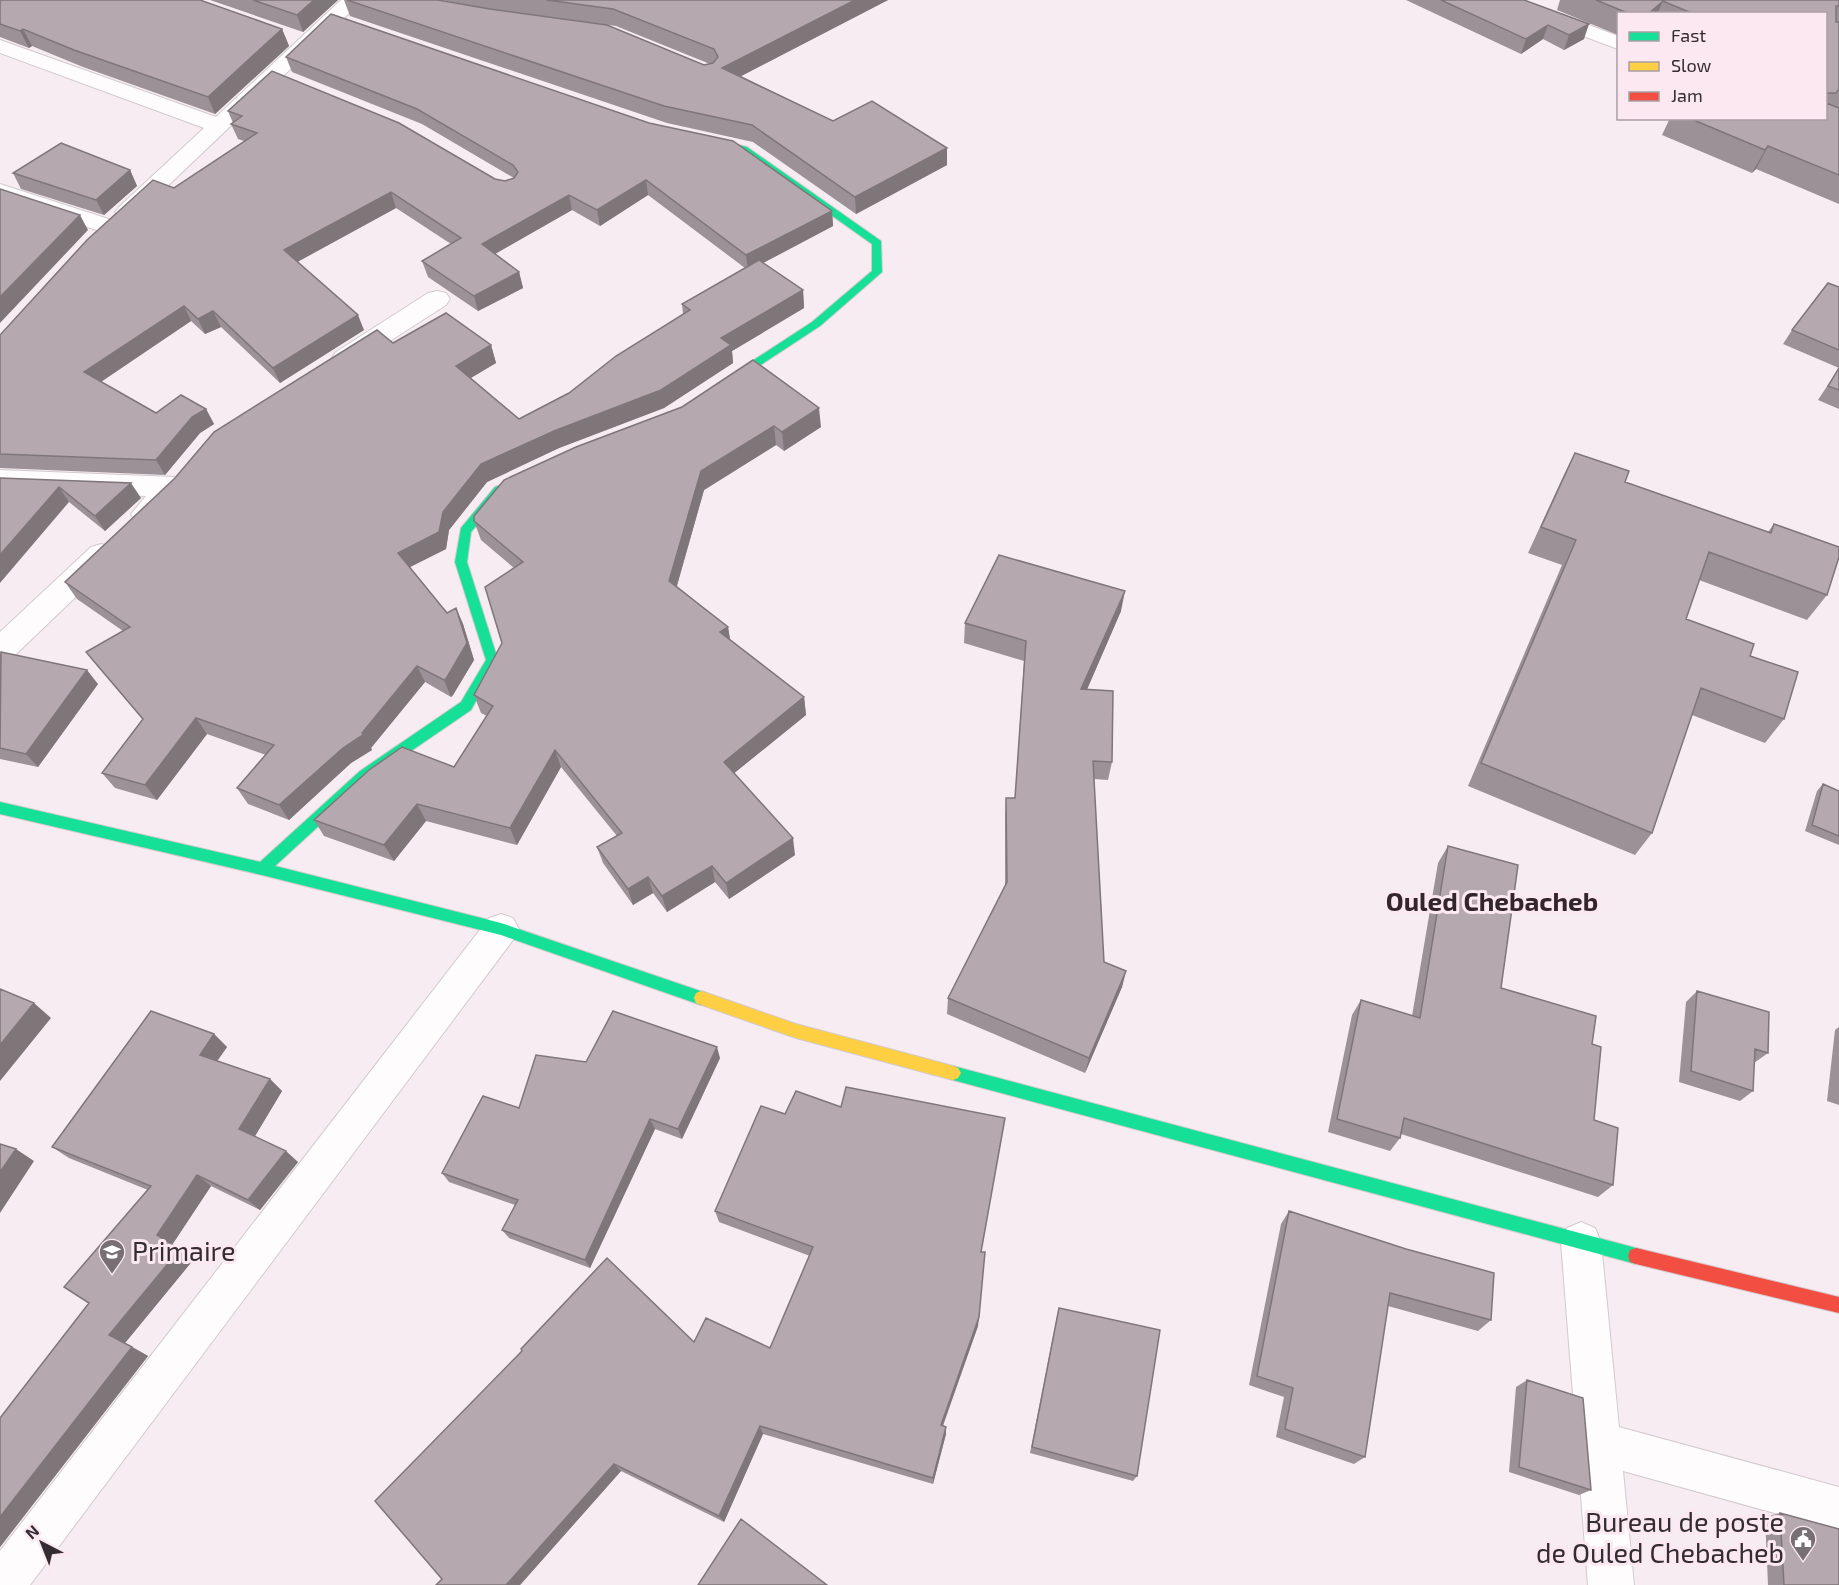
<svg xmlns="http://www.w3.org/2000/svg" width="1839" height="1585" font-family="'Exo 2',sans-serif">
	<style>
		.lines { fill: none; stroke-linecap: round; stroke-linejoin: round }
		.street-casing { stroke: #d2cacd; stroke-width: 2 }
		.fast-casing { stroke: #d2cacd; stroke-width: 2 }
		.slow-casing { stroke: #d2cacd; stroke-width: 2 }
		.jam-casing { stroke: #d2cacd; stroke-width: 2 }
		.street { fill: #fefcfd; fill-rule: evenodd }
		.fast { fill: #16e098; fill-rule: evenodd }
		.slow { fill: #ffcf43; fill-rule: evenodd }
		.jam { fill: #f24e42; fill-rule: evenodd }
		.wall { fill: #9c9196; fill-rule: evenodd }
		.shaded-wall { fill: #7f767a }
		.building { fill: #b5a9af; stroke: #7f767a; stroke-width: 1.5 }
		.labels { text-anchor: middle; stroke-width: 6; stroke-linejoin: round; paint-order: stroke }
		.quarter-label { font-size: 26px; font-weight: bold; fill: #33252c; stroke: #fbe8f1 }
		.near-poi-label { font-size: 27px; fill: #332c30; stroke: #fbe8f1; text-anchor: start }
	</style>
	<rect width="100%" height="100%" fill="#f7ecf1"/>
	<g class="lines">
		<!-- street casing -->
		<g class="street-casing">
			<path id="street" d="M 341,0 L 363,0 L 135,217 L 127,219 L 119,217 L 115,212 L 119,207 L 204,128 L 0,53 L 0,40 L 216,117 Z
				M 1494,0 L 1523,0 L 1618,36 L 1618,49 L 1497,4 Z
				M 0,184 L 118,222 L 121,227 L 118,232 L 109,234 L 0,199 Z
				M 437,291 L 446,293 L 450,299 L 446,305 L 354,364 L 345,367 L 336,364 L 332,358 L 336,352 L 428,293 Z
				M 0,470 L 173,477 L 183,480 L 187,487 C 177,505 156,528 135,521 L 131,514 L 146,496 L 0,490 Z
				M 101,544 L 111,547 L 116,555 L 111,563 L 11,659 L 0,663 L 0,632 L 91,547 Z
				M 501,914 L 513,918 L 519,929 L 513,940 L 30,1585 L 0,1585 L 0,1551 L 489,918 Z
				M 1581,1222 L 1595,1228 L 1601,1242 L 1619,1427 L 1839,1487 L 1839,1531 L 1623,1471 L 1634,1585 L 1588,1585 L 1561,1242 L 1567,1228 Z"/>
		</g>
		<!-- fast casing -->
		<g class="fast-casing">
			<path id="fast" d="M 731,143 L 747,147 L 881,241 L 882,272 L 820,326 L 721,391 L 716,387 L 717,384 L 812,322 L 872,271 L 872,244 L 741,151 L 728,148 L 726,146 Z
				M 504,484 L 508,485 L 510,488 L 503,493 L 471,532 L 467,562 L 498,660 L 471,710 L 370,779 L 275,866 L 501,923 L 706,993 L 708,998 L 706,1003 L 701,1005 L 501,935 L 262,875 L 0,814 L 0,802 L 260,862 L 360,771 L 461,702 L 486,660 L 455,562 L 461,528 L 495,487 Z
				M 953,1066 L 1636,1248 L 1642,1250 L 1644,1256 L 1642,1262 L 1636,1264 L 953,1080 L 948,1078 L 945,1073 L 948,1068 Z"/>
		</g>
		<!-- slow casing -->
		<g class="slow-casing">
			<path id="slow" d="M 701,991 L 796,1024 L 953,1066 L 958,1068 L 961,1073 L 958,1078 L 953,1080 L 796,1038 L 696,1003 L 694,998 L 696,993 Z"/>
		</g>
		<!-- jam casing -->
		<g class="jam-casing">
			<path id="jam" d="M 1636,1248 L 1839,1297 L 1839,1313 L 1636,1264 L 1630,1262 L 1628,1256 L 1630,1250 Z"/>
		</g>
		<!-- street -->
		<use href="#street" class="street"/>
		<!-- fast -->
		<use href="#fast" class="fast"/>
		<!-- slow -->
		<use href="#slow" class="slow"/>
		<!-- jam -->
		<use href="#jam" class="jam"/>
	</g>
	<!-- wall -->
	<path class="wall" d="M 0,0 L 282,29 L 289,46 L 215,114 L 83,67 L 32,46 L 29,48 L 0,37 Z
		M 210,0 L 338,0 L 303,32 Z
		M 344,0 L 438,0 L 495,10 L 441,0 L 888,0 L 741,76 L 833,121 L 947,165 L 856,214 L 753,142 L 667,123 L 350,16 ZM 496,10 L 616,26 L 710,64 L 704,65 Z
		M 1406,0 L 1524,0 L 1584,39 L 1564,50 L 1543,39 L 1521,54 Z
		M 1560,0 L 1839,0 L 1839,204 L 1756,169 L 1752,173 L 1662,135 L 1670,118 L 1826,118 L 1826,14 L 1618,14 L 1618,35 L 1557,10 Z
		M 286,57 L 832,211 L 833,226 L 763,263 L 803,290 L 804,308 L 732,351 L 733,363 L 664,408 L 559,448 L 487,482 L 449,530 L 446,549 L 410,567 L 447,613 L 456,608 L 463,624 L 474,660 L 453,695 L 451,697 L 425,682 L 371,748 L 372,750 L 351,763 L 289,820 L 248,804 L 237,788 L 266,755 L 207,734 L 157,800 L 115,788 L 102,773 L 143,720 L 99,668 L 86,652 L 123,631 L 77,599 L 65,582 L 393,343 L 491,345 L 496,363 L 471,378 L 519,419 L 569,393 L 683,314 L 682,304 L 745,268 L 648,195 L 600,226 L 572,210 L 495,254 L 519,272 L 523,288 L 478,311 L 428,277 L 422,261 L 451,244 L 396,208 L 297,262 L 364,330 L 280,383 L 221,327 L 205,334 L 191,321 L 101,382 L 156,413 L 206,409 L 214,424 L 200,433 L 165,475 L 0,468 L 0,335 L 174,188 L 244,141 L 238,139 L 231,124 L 233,123 L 228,111 L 495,179 L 505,181 L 514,178 L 422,124 L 292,72 Z
		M 130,170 L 137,186 L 104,215 L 21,189 L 13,173 Z
		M 1839,287 L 1839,409 L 1818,400 L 1839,368 L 1783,344 L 1792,330 Z
		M 682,407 L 821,427 L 784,451 L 776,445 L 704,490 L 677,586 L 728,627 L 730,640 L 804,697 L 806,715 L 734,773 L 795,855 L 729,899 L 715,882 L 667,912 L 653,893 L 633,905 L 603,863 L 597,847 L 617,836 L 561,767 L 517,845 L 426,821 L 394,861 L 324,836 L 314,820 L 454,767 L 487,716 L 481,713 L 474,695 L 502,643 L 514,568 L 481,540 L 474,521 Z
		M 1575,453 L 1625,482 L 1768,532 L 1774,524 L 1827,595 L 1807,620 L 1699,580 L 1686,619 L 1750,656 L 1784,719 L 1765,743 L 1692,715 L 1652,833 L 1635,855 L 1468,786 L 1562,565 L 1528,553 L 1562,479 Z
		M 0,478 L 141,498 L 105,531 L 69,502 Z
		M 1121,611 L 1087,689 L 1112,762 L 1108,780 L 1094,779 L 1104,962 L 1126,971 L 1122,987 L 1085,1073 L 947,1014 L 948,998 L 1005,886 L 1005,816 L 1006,798 L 1015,798 L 1024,661 L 964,643 L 965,623 Z
		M 0,653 L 98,684 L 38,767 L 0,759 Z
		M 1823,784 L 1839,791 L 1839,845 L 1805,831 L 1817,791 Z
		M 1448,846 L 1501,988 L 1592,1044 L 1594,1120 L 1613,1185 L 1598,1197 L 1401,1134 L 1400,1138 L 1390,1151 L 1328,1132 L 1352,1015 L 1361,1000 L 1412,1016 L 1438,863 Z
		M 1697,991 L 1768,1053 L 1754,1063 L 1753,1091 L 1740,1101 L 1679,1082 L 1686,1002 Z
		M 1839,1027 L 1839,1105 L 1827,1101 L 1835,1030 Z
		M 214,1034 L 227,1047 L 217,1061 L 270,1079 L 282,1091 L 255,1136 L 298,1162 L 260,1210 L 211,1186 L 172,1245 L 194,1259 L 125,1343 L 148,1356 L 0,1547 L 0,1418 L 89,1303 L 148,1190 L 69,1158 L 52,1147 Z
		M 720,1058 L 682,1139 L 655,1129 L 590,1268 L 509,1238 L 502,1230 L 515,1205 L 449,1182 L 442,1173 L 519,1108 L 586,1062 Z
		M 841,1107 L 1005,1118 L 981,1252 L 978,1326 L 943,1426 L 946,1427 L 946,1434 L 933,1484 L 763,1434 L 724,1522 L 621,1471 L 520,1585 L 436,1585 L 694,1342 L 770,1348 L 810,1256 L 719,1222 L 715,1211 L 785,1114 Z
		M 1289,1211 L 1491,1320 L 1478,1331 L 1388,1306 L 1365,1457 L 1354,1464 L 1276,1437 L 1284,1397 L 1249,1385 L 1281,1224 Z
		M 1059,1308 L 1137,1476 L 1133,1481 L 1030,1453 L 1057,1316 Z
		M 1527,1380 L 1591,1490 L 1579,1495 L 1509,1472 L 1516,1387 Z
		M 1780,1513 L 1839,1585 L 1768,1585 L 1765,1517 Z"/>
	<!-- shaded-wall -->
	<path class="shaded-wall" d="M 314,0 L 338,0 L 303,32 L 297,15 Z
		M 855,0 L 888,0 L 724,85 L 722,68 Z
		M 1663,1 L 1657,14 L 1648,14 Z
		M 1589,24 L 1584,39 L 1564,50 L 1569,35 Z
		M 1548,25 L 1543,39 L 1521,54 L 1526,39 Z
		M 23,29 L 32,46 L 29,48 L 20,31 Z
		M 282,29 L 289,46 L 215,114 L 208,97 Z
		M 1768,146 L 1756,169 L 1752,173 L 1765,150 Z
		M 947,148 L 947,165 L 856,214 L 855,197 Z
		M 130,170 L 137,186 L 104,215 L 96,200 Z
		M 646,180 L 648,195 L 600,226 L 597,210 Z
		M 391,192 L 396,208 L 290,266 L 284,250 Z
		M 569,195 L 572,210 L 486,259 L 482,244 Z
		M 832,211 L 833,226 L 748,271 L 746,255 Z
		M 80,215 L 88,230 L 0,323 L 0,297 Z
		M 519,272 L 523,288 L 478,311 L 474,296 Z
		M 803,290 L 804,308 L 732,351 L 733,363 L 664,408 L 559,448 L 487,482 L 449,530 L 446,549 L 406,569 L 398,553 L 443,512 L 481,464 L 721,338 Z
		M 184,306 L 191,321 L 93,387 L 84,372 Z
		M 213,311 L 221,327 L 205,334 L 198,319 Z
		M 358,315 L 364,330 L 280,383 L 273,368 Z
		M 491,345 L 496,363 L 462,383 L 456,366 Z
		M 819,408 L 821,427 L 784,451 L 782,432 Z
		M 206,409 L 214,424 L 200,433 L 165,475 L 156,460 L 192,417 Z
		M 774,426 L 776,445 L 704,490 L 673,599 L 669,581 L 701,471 Z
		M 131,483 L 141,498 L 105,531 L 95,516 Z
		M 59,487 L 69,502 L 0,583 L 0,555 Z
		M 1125,591 L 1121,611 L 1079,708 L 1081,689 Z
		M 456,608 L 463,624 L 474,660 L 453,695 L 451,697 L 444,680 Z
		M 728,627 L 731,645 L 720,632 Z
		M 417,666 L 425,682 L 371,748 L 372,750 L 351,763 L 289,820 L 279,805 L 343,748 L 362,733 Z
		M 87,670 L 98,684 L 38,767 L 26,754 Z
		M 804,697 L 806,715 L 727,779 L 724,762 Z
		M 196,718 L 207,734 L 157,800 L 145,785 Z
		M 555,750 L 561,767 L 517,845 L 510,828 Z
		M 417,804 L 426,821 L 394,861 L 384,845 Z
		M 793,838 L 795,855 L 729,899 L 726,883 Z
		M 712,866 L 715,882 L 667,912 L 662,896 Z
		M 648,877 L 653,893 L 633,905 L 628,889 Z
		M 1126,971 L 1122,987 L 1085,1073 L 1089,1058 Z
		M 34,1003 L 51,1018 L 0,1081 L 0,1045 Z
		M 214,1034 L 227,1047 L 213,1067 L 200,1055 Z
		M 717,1047 L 720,1058 L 682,1139 L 678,1129 Z
		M 270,1079 L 282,1091 L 252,1141 L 239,1129 Z
		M 650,1119 L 655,1129 L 590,1268 L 585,1260 Z
		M 16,1149 L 34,1161 L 0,1213 L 0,1172 Z
		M 286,1151 L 298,1162 L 260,1210 L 248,1200 Z
		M 197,1175 L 211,1186 L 172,1245 L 157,1235 Z
		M 180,1249 L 194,1259 L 125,1343 L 148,1356 L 0,1547 L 0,1517 L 109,1335 Z
		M 979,1317 L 978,1326 L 940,1433 L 941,1425 Z
		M 760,1426 L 763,1434 L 724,1522 L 719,1516 Z
		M 946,1427 L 946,1434 L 933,1484 L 933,1478 Z
		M 614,1464 L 621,1471 L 520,1585 L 506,1585 Z"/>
	<!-- building -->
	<path class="building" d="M 0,0 L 200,0 L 282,29 L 208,97 L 74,50 L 23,29 L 20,31 L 0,24 Z
		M 253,0 L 314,0 L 297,15 Z
		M 347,0 L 438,0 L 490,9 L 607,25 L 704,65 L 713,63 L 718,57 L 714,49 L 613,9 L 547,0 L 855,0 L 722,68 L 833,121 L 872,101 L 947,148 L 855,197 L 752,125 L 664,106 Z
		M 1441,0 L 1524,0 L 1589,24 L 1569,35 L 1548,25 L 1526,39 Z
		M 1596,0 L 1839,0 L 1839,6 L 1836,6 L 1836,22 L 1839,22 L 1839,89 L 1836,93 L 1826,93 L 1826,14 L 1694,14 L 1663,1 L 1648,14 L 1630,14 Z
		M 331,14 L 649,123 L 733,141 L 832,211 L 746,255 L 646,180 L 597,210 L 569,195 L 482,244 L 519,272 L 474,296 L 422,261 L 461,238 L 391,192 L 284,250 L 358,315 L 273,368 L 213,311 L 198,319 L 184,306 L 84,372 L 156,413 L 181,395 L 206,409 L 192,417 L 156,460 L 0,454 L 0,335 L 87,240 L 153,180 L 174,188 L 257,133 L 231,124 L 242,116 L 228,111 L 272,71 L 399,123 L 495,179 L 505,181 L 514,178 L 518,172 L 513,165 L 417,109 L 286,57 Z
		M 1826,103 L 1839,108 L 1839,175 L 1768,146 L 1765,150 L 1689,118 L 1826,118 Z
		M 61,143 L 130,170 L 96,200 L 13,173 Z
		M 0,189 L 80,215 L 0,297 Z
		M 759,260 L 803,290 L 721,338 L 731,345 L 661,390 L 554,431 L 481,464 L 443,512 L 439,532 L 398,553 L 447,613 L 456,608 L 467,643 L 446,679 L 444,680 L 417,666 L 362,733 L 364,734 L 343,748 L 279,805 L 237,788 L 274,745 L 196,718 L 145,785 L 102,773 L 143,719 L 86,652 L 130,627 L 65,582 L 175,478 L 214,432 L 377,330 L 393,343 L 446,313 L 491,345 L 456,366 L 519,419 L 569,393 L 616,356 L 690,310 L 682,304 Z
		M 1828,283 L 1839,287 L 1839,350 L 1792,330 Z
		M 753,360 L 819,408 L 782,432 L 774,426 L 701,471 L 669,581 L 728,627 L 720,632 L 804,697 L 724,762 L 793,838 L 726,883 L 712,866 L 662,896 L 648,877 L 628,889 L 597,847 L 622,833 L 555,750 L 510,828 L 417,804 L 384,845 L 314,820 L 369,770 L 402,747 L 454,767 L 493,706 L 474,695 L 502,643 L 485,587 L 523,562 L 474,521 L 474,516 L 504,480 L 576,447 L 682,407 Z
		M 1839,368 L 1839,390 L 1828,386 Z
		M 1575,453 L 1629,471 L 1625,482 L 1771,533 L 1774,524 L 1839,547 L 1839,557 L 1827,595 L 1709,552 L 1686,619 L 1754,644 L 1750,656 L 1798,672 L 1784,719 L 1701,688 L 1652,833 L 1481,763 L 1576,540 L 1541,527 Z
		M 0,478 L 131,483 L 95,516 L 59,487 L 0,555 Z
		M 999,555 L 1125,591 L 1081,689 L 1113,691 L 1112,762 L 1093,761 L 1104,962 L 1126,971 L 1089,1058 L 948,998 L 1007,882 L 1006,798 L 1015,798 L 1026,641 L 965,623 Z
		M 1,652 L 87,670 L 26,754 L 0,748 Z
		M 1823,784 L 1839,791 L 1839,836 L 1812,825 Z
		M 1448,846 L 1518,865 L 1501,988 L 1596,1016 L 1592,1044 L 1601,1047 L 1594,1120 L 1618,1128 L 1613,1185 L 1404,1118 L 1400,1138 L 1337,1119 L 1361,1000 L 1420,1018 Z
		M 0,989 L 34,1003 L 0,1045 Z
		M 1697,991 L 1769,1012 L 1768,1053 L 1755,1049 L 1753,1091 L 1691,1071 Z
		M 151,1011 L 214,1034 L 200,1055 L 270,1079 L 239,1129 L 286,1151 L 248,1200 L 197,1175 L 157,1235 L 180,1249 L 109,1335 L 132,1347 L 0,1517 L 0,1418 L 89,1303 L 64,1287 L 151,1186 L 52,1147 Z
		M 613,1011 L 717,1047 L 678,1129 L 650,1119 L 585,1260 L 502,1230 L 518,1200 L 442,1173 L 483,1096 L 519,1108 L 536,1055 L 586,1062 Z
		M 846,1087 L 1005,1118 L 981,1252 L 985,1252 L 979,1317 L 941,1425 L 946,1427 L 933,1478 L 760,1426 L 719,1516 L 614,1464 L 506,1585 L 436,1585 L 442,1579 L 375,1501 L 522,1351 L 521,1349 L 607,1258 L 694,1342 L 706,1318 L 770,1348 L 813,1247 L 715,1211 L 761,1106 L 785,1114 L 796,1091 L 841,1107 Z
		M 0,1144 L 16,1149 L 0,1172 Z
		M 1289,1211 L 1406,1249 L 1494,1273 L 1491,1320 L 1390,1293 L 1365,1457 L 1285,1429 L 1293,1388 L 1257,1376 Z
		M 1059,1308 L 1160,1330 L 1137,1476 L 1032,1447 Z
		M 1527,1380 L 1583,1398 L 1591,1490 L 1519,1467 Z
		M 1780,1513 L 1839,1529 L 1839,1585 L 1784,1585 Z
		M 741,1519 L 827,1585 L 698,1585 Z"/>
	<!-- icons -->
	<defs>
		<g id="school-pin" transform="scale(1.35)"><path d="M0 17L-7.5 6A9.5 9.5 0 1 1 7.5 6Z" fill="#786f74" stroke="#fbe8f1"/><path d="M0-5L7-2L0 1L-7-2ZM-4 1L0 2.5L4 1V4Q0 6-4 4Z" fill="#fff"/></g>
		<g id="civic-pin" transform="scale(1.35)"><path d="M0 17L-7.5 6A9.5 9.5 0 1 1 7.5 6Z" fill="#786f74" stroke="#fbe8f1"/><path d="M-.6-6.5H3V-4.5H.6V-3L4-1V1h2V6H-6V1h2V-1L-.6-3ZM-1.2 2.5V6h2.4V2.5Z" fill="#fff"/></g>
	</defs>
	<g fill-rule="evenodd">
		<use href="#school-pin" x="112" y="1252"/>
		<use href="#civic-pin" x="1803" y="1539"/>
	</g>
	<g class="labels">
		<!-- quarter labels -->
		<g class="quarter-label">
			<text x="1492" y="911">Ouled Chebacheb</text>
		</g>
		<!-- near-poi labels -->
		<g class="near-poi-label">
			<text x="132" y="1261">Primaire</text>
			<text x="1784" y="1532" text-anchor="end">Bureau de poste<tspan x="1784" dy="31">de Ouled Chebacheb</tspan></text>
		</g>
	</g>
	<!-- legend -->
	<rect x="1617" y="12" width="210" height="108" fill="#fbe8f1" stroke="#ab9da4" stroke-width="1.5"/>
	<rect x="1629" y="32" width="30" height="9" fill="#16e098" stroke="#ab9da4" stroke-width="1.5"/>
	<text x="1671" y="42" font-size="18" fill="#332c30">Fast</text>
	<rect x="1629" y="62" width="30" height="9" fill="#ffcf43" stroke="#ab9da4" stroke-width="1.5"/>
	<text x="1671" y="72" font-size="18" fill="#332c30">Slow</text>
	<rect x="1629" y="92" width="30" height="9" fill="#f24e42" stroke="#ab9da4" stroke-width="1.5"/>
	<text x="1671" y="102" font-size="18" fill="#332c30">Jam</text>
	<!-- north arrow -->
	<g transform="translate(42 1543) rotate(318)" stroke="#fbe8f1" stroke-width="4.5" paint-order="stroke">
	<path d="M0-4.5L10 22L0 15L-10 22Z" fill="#332c30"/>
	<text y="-9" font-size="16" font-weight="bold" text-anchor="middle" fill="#332c30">N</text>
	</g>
</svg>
